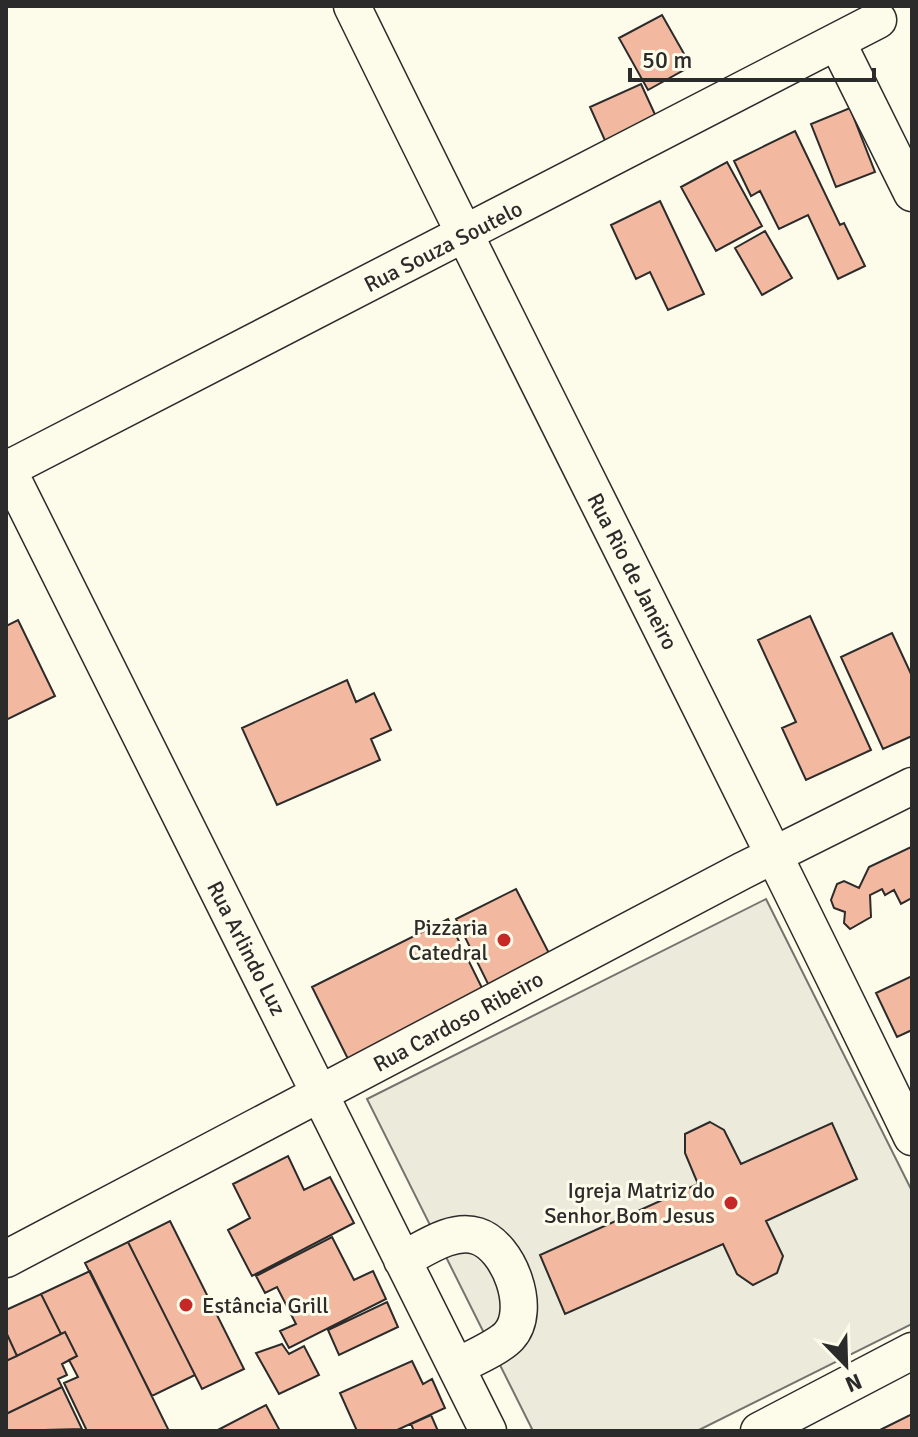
<svg xmlns="http://www.w3.org/2000/svg" width="918" height="1437" font-family="Signika,sans-serif">
	<style>
		.green { fill: #ecebdb; stroke: #74746e; stroke-width: 2 }
		.building { fill: #f2b8a0; stroke: #2b2b2b; stroke-width: 2 }
		.lines { fill: none; stroke-linecap: round; stroke-linejoin: round }
		.minor-casing { stroke: #2b2b2b; stroke-width: 39 }
		.minor { stroke: #fdfbea; stroke-width: 36 }
		.poi-dot { fill: #c62828; stroke: #fdfbea; stroke-width: 3 }
		.labels { text-anchor: middle; stroke-width: 6; stroke-linejoin: round; paint-order: stroke }
		.street-label { font-size: 22px; fill: #2b2b2b; stroke: #fdfbea }
		.poi-label { font-size: 22px; fill: #2b2b2b; stroke: #fdfbea; text-anchor: end }
	</style>
	<rect width="100%" height="100%" fill="#fdfbea"/>
	<!-- green -->
	<path class="green" d="M 766,899 L 912,1191 L 912,1324 L 697,1431 L 533,1431 L 367,1099 Z"/>
	<!-- building -->
	<path class="building" d="M 662,15 L 691,66 L 648,90 L 619,38 Z
		M 641,84 L 658,121 L 607,145 L 590,107 Z
		M 850,108 L 875,172 L 836,187 L 811,124 Z
		M 795,131 L 840,225 L 844,223 L 865,266 L 838,279 L 808,215 L 779,229 L 760,191 L 751,196 L 734,161 Z
		M 727,162 L 762,226 L 716,251 L 681,187 Z
		M 660,201 L 704,294 L 668,310 L 650,272 L 636,279 L 611,225 Z
		M 765,231 L 792,278 L 762,295 L 735,248 Z
		M 810,616 L 871,750 L 806,780 L 782,728 L 796,722 L 758,640 Z
		M 18,620 L 55,696 L 6,720 L 6,626 Z
		M 892,633 L 912,676 L 912,736 L 883,749 L 841,657 Z
		M 347,680 L 356,702 L 374,693 L 391,730 L 371,739 L 380,760 L 277,805 L 242,728 Z
		M 911,847 L 912,898 L 901,904 L 894,890 L 885,895 L 882,889 L 870,895 L 871,917 L 850,929 L 844,923 L 845,912 L 834,908 L 831,900 L 837,884 L 844,881 L 859,888 L 869,867 Z
		M 516,889 L 553,961 L 492,992 L 456,919 Z
		M 448,919 L 484,992 L 348,1059 L 312,987 Z
		M 912,976 L 912,1030 L 897,1037 L 876,993 Z
		M 710,1122 L 724,1130 L 741,1164 L 832,1123 L 857,1179 L 766,1221 L 783,1256 L 777,1273 L 753,1285 L 737,1274 L 723,1244 L 565,1314 L 540,1255 L 698,1184 L 685,1153 L 685,1134 Z
		M 288,1156 L 304,1190 L 330,1177 L 354,1223 L 252,1276 L 228,1230 L 250,1218 L 233,1184 Z
		M 170,1221 L 244,1369 L 202,1389 L 128,1242 Z
		M 332,1237 L 354,1280 L 373,1271 L 386,1299 L 289,1348 L 280,1331 L 296,1324 L 277,1287 L 265,1293 L 256,1276 Z
		M 128,1242 L 195,1375 L 152,1396 L 85,1263 Z
		M 90,1271 L 169,1431 L 87,1431 L 64,1383 L 78,1377 L 69,1360 L 77,1356 L 65,1332 L 61,1334 L 41,1294 Z
		M 41,1294 L 61,1334 L 17,1356 L 6,1332 L 6,1310 Z
		M 387,1302 L 398,1327 L 339,1355 L 328,1330 Z
		M 6,1332 L 17,1356 L 6,1361 Z
		M 65,1332 L 77,1356 L 62,1364 L 67,1375 L 58,1379 L 62,1387 L 6,1414 L 6,1361 Z
		M 282,1344 L 289,1354 L 304,1346 L 319,1375 L 279,1394 L 256,1353 Z
		M 412,1361 L 423,1384 L 432,1379 L 445,1408 L 395,1431 L 357,1431 L 340,1393 Z
		M 62,1387 L 82,1429 L 6,1431 L 6,1414 Z
		M 266,1405 L 280,1431 L 216,1431 Z
		M 912,1414 L 912,1431 L 878,1431 Z
		M 431,1415 L 438,1431 L 414,1431 L 411,1424 Z"/>
	<g class="lines">
		<!-- minor casing -->
		<g class="minor-casing">
			<path id="minor" d="M 352,6 C 537,384 729,758 912,1137
				M 837,42 L 912,193
				M 6,466 L 488,1431
				M 6,470 L 878,20
				M 6,1259 L 742,871 L 912,786
				M 402,1260 C 424,1249 452,1228 477,1236 C 509,1246 533,1310 509,1336 C 499,1347 471,1359 456,1367
				M 759,1431 L 912,1351"/>
		</g>
		<!-- minor -->
		<use href="#minor" class="minor"/>
	</g>
	<!-- markers -->
	<g class="poi-dot">
		<circle cx="504" cy="940" r="8"/>
		<circle cx="731" cy="1203" r="8"/>
		<circle cx="186" cy="1305" r="8"/>
	</g>
	<g class="labels">
		<!-- street labels -->
		<g class="street-label">
			<text transform="translate(443 246) rotate(-27)" y="8">Rua Souza Soutelo</text>
			<text transform="translate(633 571) rotate(63)" y="8">Rua Rio de Janeiro</text>
			<text transform="translate(247 948) rotate(63)" y="8">Rua Arlindo Luz</text>
			<text transform="translate(458 1021) rotate(-28)" y="8">Rua Cardoso Ribeiro</text>
		</g>
		<!-- poi labels -->
		<g class="poi-label">
			<text x="488" y="935">Pizzaria<tspan x="488" dy="25">Catedral</tspan></text>
			<text x="715" y="1198">Igreja Matriz do<tspan x="715" dy="25">Senhor Bom Jesus</tspan></text>
			<text x="202" y="1313" text-anchor="start">Estância Grill</text>
		</g>
	</g>
	<!-- border -->
	<rect width="918" height="1437" fill="none" stroke="#2b2b2b" stroke-width="16"/>
	<!-- north arrow -->
	<g transform="translate(846 1365) rotate(157)" stroke="#fdfbea" stroke-width="6" paint-order="stroke">
	<path d="M0-6L14 30L0 20L-14 30Z" fill="#2b2b2b"/>
	<text y="-12" font-size="22" font-weight="bold" text-anchor="middle" fill="#2b2b2b">N</text>
	</g>
	<!-- scale -->
	<path d="M630 68v12h244v-12" fill="none" stroke="#2b2b2b" stroke-width="4"/>
	<text x="642" y="68" font-size="24" fill="#2b2b2b" stroke="#fdfbea" stroke-width="6" paint-order="stroke">50 m</text>
</svg>
